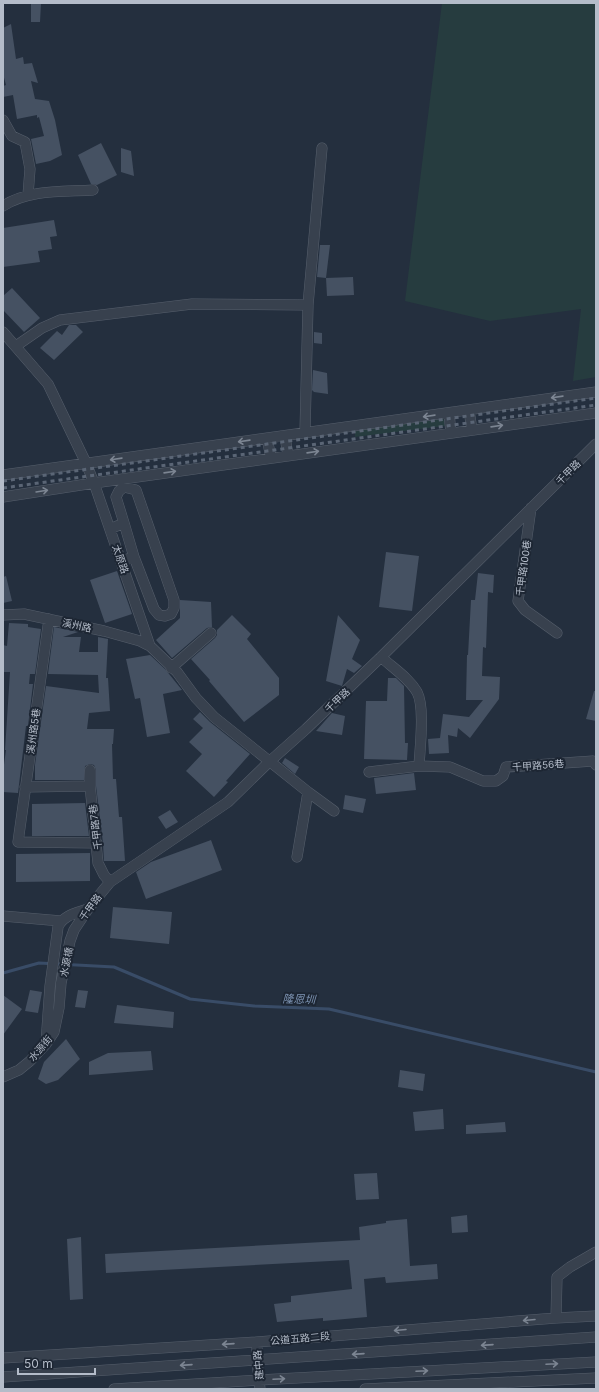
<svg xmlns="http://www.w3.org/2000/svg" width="599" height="1392" font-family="Inter,'Noto Sans TC',sans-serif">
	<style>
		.green { fill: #263c3f }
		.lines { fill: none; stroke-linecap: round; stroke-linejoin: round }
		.stream { stroke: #394c67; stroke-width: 3 }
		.building { fill: #455162 }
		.minor-casing { stroke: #565f6c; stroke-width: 11 }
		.minor { stroke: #38414e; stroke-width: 10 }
		.rail { stroke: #5a6575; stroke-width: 3; stroke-dasharray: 4 4; stroke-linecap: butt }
		.oneway { stroke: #7c8592 }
		.labels { text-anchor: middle; stroke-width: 4; stroke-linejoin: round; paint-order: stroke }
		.street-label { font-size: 10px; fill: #b4bcc9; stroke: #1d2633 }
		.water-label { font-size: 11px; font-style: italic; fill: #7c92b1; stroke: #1d2633 }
	</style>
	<rect width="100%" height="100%" fill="#242f3e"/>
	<!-- green -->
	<path class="green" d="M 442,3 L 596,3 L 596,377 L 573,381 L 581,309 L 490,321 L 405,301 Z
		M 443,416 L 445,426 L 355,437 L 355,430 Z"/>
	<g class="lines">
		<!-- stream -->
		<path class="stream" d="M 3,973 L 39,963 L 114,967 L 190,999 L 254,1006 L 329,1009 L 596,1072"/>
	</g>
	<!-- building -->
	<path class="building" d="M 31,3 L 41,3 L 40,22 L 31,22 Z
		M 11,24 L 16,59 L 23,57 L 24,64 L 32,63 L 38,83 L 31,81 L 35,99 L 49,101 L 55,120 L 62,155 L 50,161 L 36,164 L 31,139 L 44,136 L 39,117 L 37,118 L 37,115 L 17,119 L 13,95 L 3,97 L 3,86 L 6,85 L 3,74 L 3,28 Z
		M 101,143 L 117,175 L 97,185 L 91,184 L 78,155 Z
		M 121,148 L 131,151 L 134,176 L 121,172 Z
		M 54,220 L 57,236 L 50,237 L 52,249 L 38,251 L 40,262 L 3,267 L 3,228 Z
		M 320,245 L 330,245 L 326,278 L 317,277 Z
		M 353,277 L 354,295 L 327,296 L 326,278 Z
		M 12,288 L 40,318 L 24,332 L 3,310 L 3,296 Z
		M 69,325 L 76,325 L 83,332 L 54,360 L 40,348 L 57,331 L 62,335 Z
		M 314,332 L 322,333 L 322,344 L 314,343 Z
		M 313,370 L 327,373 L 328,394 L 314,392 L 312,390 Z
		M 386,552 L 419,556 L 412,611 L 379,607 Z
		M 117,571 L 132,614 L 105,623 L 90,580 Z
		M 478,573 L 494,575 L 493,593 L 488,592 L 486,648 L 483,647 L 482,676 L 500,677 L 499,699 L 470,738 L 458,728 L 457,737 L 448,735 L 449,753 L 429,754 L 428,739 L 440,738 L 443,714 L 469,717 L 483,700 L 466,700 L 467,655 L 468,655 L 471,600 L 475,600 Z
		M 6,576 L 12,601 L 3,603 L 3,577 Z
		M 180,600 L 211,602 L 212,627 L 207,628 L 172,658 L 156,640 L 180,618 Z
		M 232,615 L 251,634 L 247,639 L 279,678 L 279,695 L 244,722 L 209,681 L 210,680 L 191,659 L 215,638 L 217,635 L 217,630 Z
		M 338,615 L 360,640 L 352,659 L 362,666 L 354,673 L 347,669 L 342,686 L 326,681 Z
		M 9,623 L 28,624 L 28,627 L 41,629 L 35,674 L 30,674 L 29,684 L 33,684 L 28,726 L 26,726 L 18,793 L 3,792 L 3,772 L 6,750 L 5,750 L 10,672 L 3,672 L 3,645 L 7,646 Z
		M 54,627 L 78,632 L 63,637 L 81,637 L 79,652 L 98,652 L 98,637 L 108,639 L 106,678 L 108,678 L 110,711 L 89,713 L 87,729 L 114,729 L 113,744 L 112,744 L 113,779 L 116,779 L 119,817 L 122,817 L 125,861 L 104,861 L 103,843 L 96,786 L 96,770 L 94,765 L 90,764 L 85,766 L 84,780 L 35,780 L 35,765 L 46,686 L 99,693 L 98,675 L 48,674 Z
		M 150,655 L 165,669 L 182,690 L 163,694 L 170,733 L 147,737 L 140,698 L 135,699 L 126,659 Z
		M 388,678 L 396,678 L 404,686 L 405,743 L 408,743 L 407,760 L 364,759 L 366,701 L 387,701 Z
		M 594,691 L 596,691 L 596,721 L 586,719 Z
		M 200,712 L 210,722 L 250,754 L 226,781 L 228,782 L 214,797 L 186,771 L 202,754 L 189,742 L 203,728 L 193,719 Z
		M 332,713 L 345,716 L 342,735 L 316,731 Z
		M 285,758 L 299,767 L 295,774 L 282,763 Z
		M 414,773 L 416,790 L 376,794 L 374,778 Z
		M 345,795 L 366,799 L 363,813 L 343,809 Z
		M 85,803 L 89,836 L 32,836 L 32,804 Z
		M 170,810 L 178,822 L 166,829 L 158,817 Z
		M 211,840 L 222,870 L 146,899 L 136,872 L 151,862 Z
		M 90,853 L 90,881 L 16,882 L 16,854 Z
		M 113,907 L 172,912 L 169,944 L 110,938 Z
		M 30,990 L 42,992 L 38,1013 L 25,1011 Z
		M 78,990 L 88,991 L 85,1008 L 75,1007 Z
		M 3,995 L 22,1009 L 3,1035 Z
		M 117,1005 L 174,1012 L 173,1028 L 114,1023 Z
		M 66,1039 L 80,1059 L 58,1080 L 46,1084 L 38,1079 L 44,1062 Z
		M 151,1051 L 153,1070 L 89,1075 L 89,1062 L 108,1053 Z
		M 400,1070 L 425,1074 L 423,1091 L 398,1087 Z
		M 443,1109 L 444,1129 L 415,1131 L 413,1112 Z
		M 505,1122 L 506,1132 L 466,1134 L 466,1125 Z
		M 377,1173 L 379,1199 L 356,1200 L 354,1174 Z
		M 467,1215 L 468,1232 L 452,1233 L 451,1217 Z
		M 407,1219 L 410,1266 L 437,1264 L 438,1279 L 386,1283 L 385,1277 L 364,1279 L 367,1317 L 323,1321 L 323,1318 L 277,1322 L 274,1304 L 291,1302 L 291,1296 L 352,1289 L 349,1260 L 106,1273 L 105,1254 L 360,1240 L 359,1227 L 386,1223 L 386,1221 Z
		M 81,1237 L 83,1299 L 70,1300 L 67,1239 Z"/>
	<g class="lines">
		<!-- minor casing -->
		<g class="minor-casing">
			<path id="minor" d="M 3,120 L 12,136 L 25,142 L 30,169 L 28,195
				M 3,206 C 29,189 64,192 93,190
				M 3,332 L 48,384 L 86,463 L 94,483 L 150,646 L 177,672 L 196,698 L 214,717 L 308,792 L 297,857
				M 16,346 L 42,328 L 60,320 L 192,304 L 308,305
				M 469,410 L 472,430
				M 449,413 L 451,433
				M 305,432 L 308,305 L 322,148
				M 285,436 L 288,456
				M 267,438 L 271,458
				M 3,475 L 596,392
				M 3,497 L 94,483 L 596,413
				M 531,508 L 518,601 L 525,610 L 557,633
				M 124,523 L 134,557
				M 110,529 L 124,523 L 116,497 L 119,491 L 124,487 L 136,490 L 174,600 L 174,608 L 171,614 L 165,616 L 159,615 L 154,609 L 134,557 L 121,561
				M 3,615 L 24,614 L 104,631 L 140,641 L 150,646
				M 49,619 L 18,842 L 97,843
				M 381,657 C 393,668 409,678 417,692 C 425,707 420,747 419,766
				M 171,668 L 211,633
				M 90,770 L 90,786 L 98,863 L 104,875 L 110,882
				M 369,772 L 419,766 L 450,767 L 483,781 L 496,781 L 503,776 L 506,767 L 593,761 L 596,765
				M 25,787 L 90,786
				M 308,792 L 334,811
				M 3,916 L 61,921
				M 46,1043 L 50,986 L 58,927 C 63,915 77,913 88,909
				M 3,1077 L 19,1070 L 30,1061 L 46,1044 L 54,1032 L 59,1008 L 61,983 L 70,941 L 74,930 L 88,909 L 110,882 L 228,802 L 269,762 L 306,729 L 381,657 L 596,444
				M 556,1318 L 557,1277 L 570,1267 L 596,1252
				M 257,1342 L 257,1361 L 260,1389
				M 3,1358 L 257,1342 L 556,1318 L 596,1316
				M 3,1377 L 596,1337
				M 114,1389 L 259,1380 L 596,1362
				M 365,1389 L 596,1378"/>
		</g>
		<!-- minor -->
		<use href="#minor" class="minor"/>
		<!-- rail -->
		<path class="rail" d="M 3,481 L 596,398
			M 3,488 L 596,405"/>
	</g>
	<!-- one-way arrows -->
	<defs><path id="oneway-shaft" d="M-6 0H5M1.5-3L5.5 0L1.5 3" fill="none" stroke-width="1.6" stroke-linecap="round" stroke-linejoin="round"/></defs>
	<g class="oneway">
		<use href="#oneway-shaft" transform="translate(557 397) rotate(172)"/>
		<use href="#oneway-shaft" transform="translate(429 416) rotate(172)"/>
		<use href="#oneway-shaft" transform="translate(497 426) rotate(-8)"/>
		<use href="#oneway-shaft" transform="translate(244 441) rotate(172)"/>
		<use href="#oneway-shaft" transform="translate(313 452) rotate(-8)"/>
		<use href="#oneway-shaft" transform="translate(116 459) rotate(172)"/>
		<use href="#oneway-shaft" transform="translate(170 472) rotate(-8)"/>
		<use href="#oneway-shaft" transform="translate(42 491) rotate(-9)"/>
		<use href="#oneway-shaft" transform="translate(529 1320) rotate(175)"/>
		<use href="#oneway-shaft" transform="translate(400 1330) rotate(175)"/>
		<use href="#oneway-shaft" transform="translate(228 1344) rotate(176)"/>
		<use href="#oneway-shaft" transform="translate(487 1345) rotate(176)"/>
		<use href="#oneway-shaft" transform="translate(358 1354) rotate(176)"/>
		<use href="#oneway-shaft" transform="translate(552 1364) rotate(-3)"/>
		<use href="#oneway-shaft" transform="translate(186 1365) rotate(176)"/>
		<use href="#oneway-shaft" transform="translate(422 1371) rotate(-3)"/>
		<use href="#oneway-shaft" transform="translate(279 1379) rotate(-3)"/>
	</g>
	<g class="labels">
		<!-- street labels -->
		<g class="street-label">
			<text transform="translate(568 472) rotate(-45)" y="4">千甲路</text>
			<text transform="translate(121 559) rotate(71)" y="4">太原路</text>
			<text transform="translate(523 568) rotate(-82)" y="4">千甲路100巷</text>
			<text transform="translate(77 625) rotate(12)" y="4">溪州路</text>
			<text transform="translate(337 700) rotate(-44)" y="4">千甲路</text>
			<text transform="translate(33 731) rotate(-82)" y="4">溪州路5巷</text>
			<text transform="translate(538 765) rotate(-4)" y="4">千甲路56巷</text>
			<text transform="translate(95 827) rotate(-97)" y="4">千甲路7巷</text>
			<text transform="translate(90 907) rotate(-54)" y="4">千甲路</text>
			<text transform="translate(66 962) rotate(-79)" y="4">水源橋</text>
			<text transform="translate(40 1048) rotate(-49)" y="4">水源街</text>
			<text transform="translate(300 1338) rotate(-5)" y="4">公道五路二段</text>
			<text transform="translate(258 1365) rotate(-95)" y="4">建中路</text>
		</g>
		<!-- water labels -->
		<g class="water-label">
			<text transform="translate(299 999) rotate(2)" y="4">隆恩圳</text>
		</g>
	</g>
	<!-- border -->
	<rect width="599" height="1392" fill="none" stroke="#b4bcc9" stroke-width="8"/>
	<!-- scale -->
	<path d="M18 1368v6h77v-6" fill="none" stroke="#b4bcc9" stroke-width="2"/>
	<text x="24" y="1368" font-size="12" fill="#b4bcc9" stroke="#1d2633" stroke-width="3" paint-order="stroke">50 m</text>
</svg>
